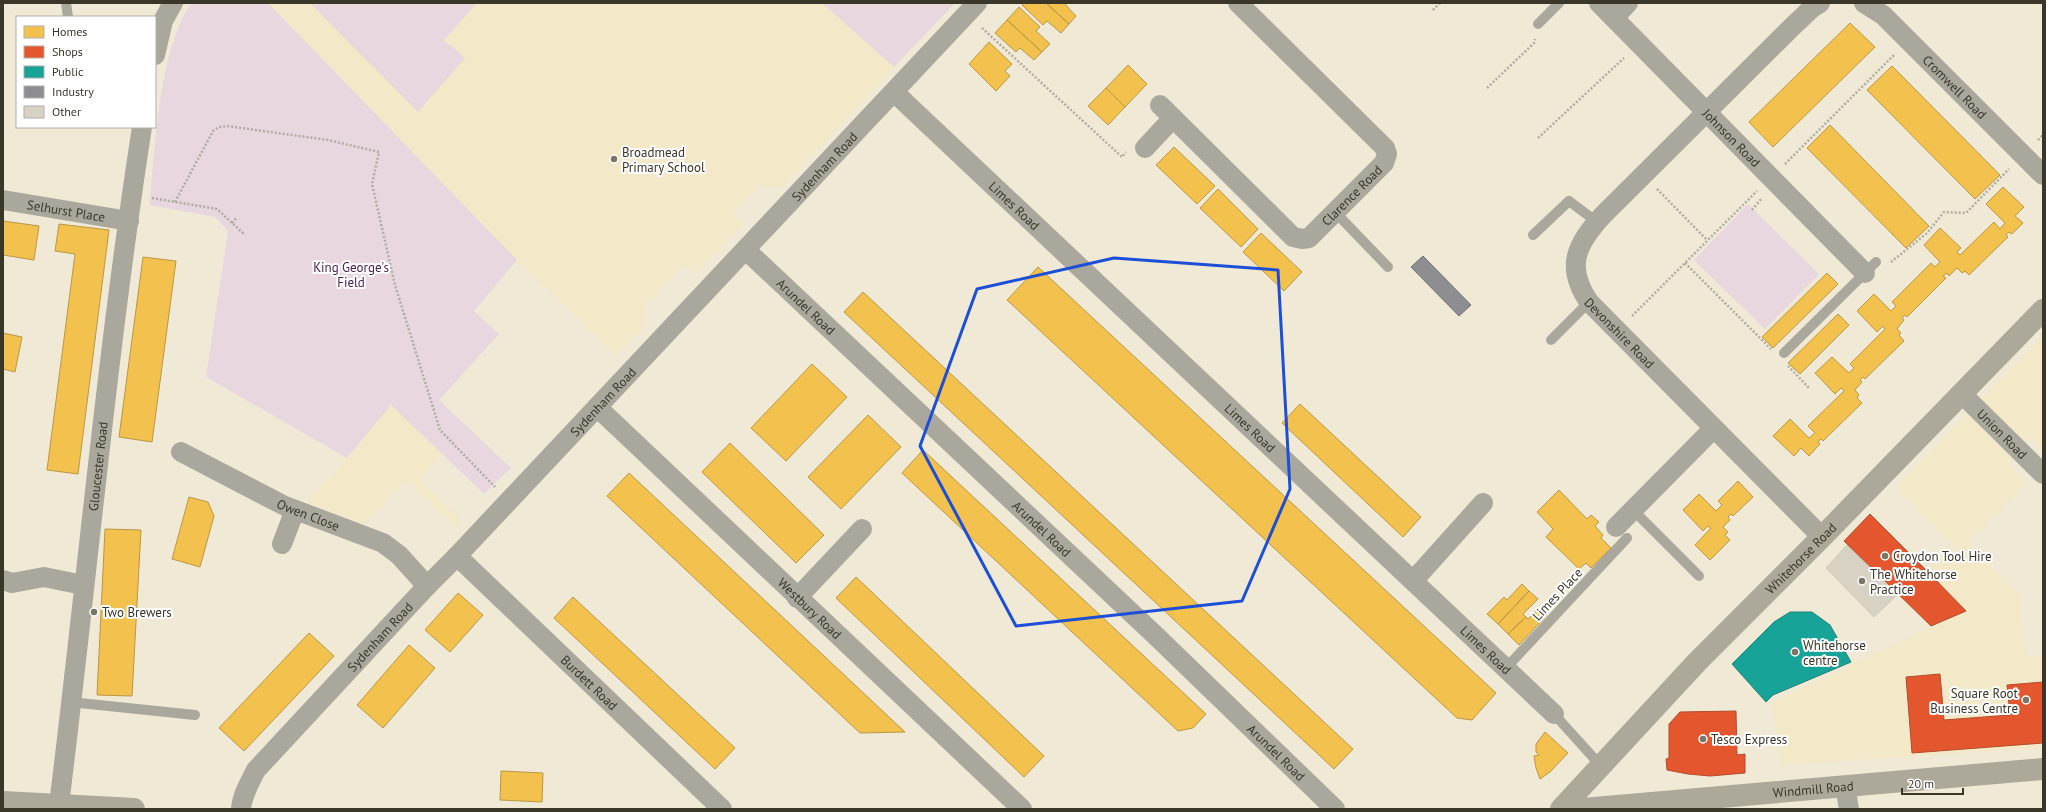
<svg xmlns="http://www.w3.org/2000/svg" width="2046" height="812" font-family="'PT Sans',sans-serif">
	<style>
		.built { fill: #f3e8c8 }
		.green { fill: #e9d7e0 }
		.homes { fill: #f2c14e; stroke: #bb9743 }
		.shops { fill: #e4572e; stroke: #b14d2c }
		.public { fill: #17a398; stroke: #228276 }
		.industry { fill: #8d8d92; stroke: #747372 }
		.building { fill: #d7d2c4; stroke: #cecaba }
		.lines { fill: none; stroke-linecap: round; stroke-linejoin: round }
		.path { stroke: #afaca2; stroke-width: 2.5; stroke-dasharray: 2 2; stroke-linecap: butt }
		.service { stroke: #aaa79d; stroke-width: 10 }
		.minor { stroke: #aaa79d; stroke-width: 20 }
		.primary { stroke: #aca89a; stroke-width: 22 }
		.marked { fill: none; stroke: #1d4ed8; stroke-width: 3; stroke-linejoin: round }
		.poi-dot { fill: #7a7565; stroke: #fff; stroke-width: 1.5 }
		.labels { text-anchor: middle; stroke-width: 4; stroke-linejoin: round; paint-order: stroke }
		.street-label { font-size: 13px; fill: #3a3628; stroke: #fff }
		.poi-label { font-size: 13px; fill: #3a3628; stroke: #fff; text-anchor: start }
		.park-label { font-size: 13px; fill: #4d2257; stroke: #fff }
	</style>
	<rect width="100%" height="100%" fill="#f0e9d6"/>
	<!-- built -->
	<path class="built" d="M 268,3 L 955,3 L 782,187 L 758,187 L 733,213 L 744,223 L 695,274 L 684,264 L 645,306 L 643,328 L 616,355 L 517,260 Z
		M 2043,336 L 2043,449 L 2030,437 L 2006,461 L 2027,483 L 1968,543 L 2020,595 L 2026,657 L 2043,656 L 2043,748 L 1781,765 L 1773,702 L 1966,611 L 1927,571 L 1944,553 L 1951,560 L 1959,552 L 1896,487 Z
		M 391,404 L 443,454 L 419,480 L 461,519 L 455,527 L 406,480 L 364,525 L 307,502 L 347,458 Z"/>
	<!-- green -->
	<path class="green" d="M 192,3 L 268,3 L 517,260 L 474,311 L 499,334 L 439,400 L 511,468 L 484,494 L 391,405 L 347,458 L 206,377 L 228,231 L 215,217 L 150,205 C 154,153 160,43 192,3 Z
		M 310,3 L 477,3 L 444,40 L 465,58 L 418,112 Z
		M 822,3 L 955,3 L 894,67 Z
		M 1748,204 L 1819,274 L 1765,329 L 1694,260 Z"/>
	<!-- homes -->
	<path class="homes" d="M 1024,3 L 1046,3 L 1069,24 L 1061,33 L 1047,21 L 1043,25 L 1022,5 Z
		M 1046,3 L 1064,3 L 1076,16 L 1069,24 Z
		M 1019,7 L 1040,27 L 1036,31 L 1050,44 L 1042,52 L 1007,20 Z
		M 1007,20 L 1042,52 L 1034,60 L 1020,48 L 1016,52 L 995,33 Z
		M 1850,23 L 1875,47 L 1773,147 L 1749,122 Z
		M 989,42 L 1012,64 L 1005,71 L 1010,76 L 996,91 L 969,64 Z
		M 1128,65 L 1147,84 L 1125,107 L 1106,88 Z
		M 1892,66 L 2000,175 L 1975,199 L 1867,90 Z
		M 1106,88 L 1125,107 L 1108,125 L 1088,106 Z
		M 1830,125 L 1929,226 L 1906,248 L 1807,148 Z
		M 1174,147 L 1215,186 L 1197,204 L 1156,165 Z
		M 2003,187 L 2024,207 L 2015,216 L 2023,223 L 2012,234 L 2009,232 L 2006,235 L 2008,237 L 1969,275 L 1965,271 L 1962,273 L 1957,268 L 1949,276 L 1947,273 L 1943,276 L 1946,278 L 1907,317 L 1905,315 L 1902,318 L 1904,320 L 1897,329 L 1901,333 L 1899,335 L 1904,341 L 1865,379 L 1863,377 L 1860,380 L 1862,382 L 1855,390 L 1859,395 L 1857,398 L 1862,403 L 1823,441 L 1821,439 L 1818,442 L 1820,444 L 1809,456 L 1801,448 L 1794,456 L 1773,436 L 1790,419 L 1809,438 L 1815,433 L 1808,426 L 1844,391 L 1841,388 L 1835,394 L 1815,373 L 1832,357 L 1849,373 L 1854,368 L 1850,364 L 1885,329 L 1883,326 L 1877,332 L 1857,311 L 1874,294 L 1891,311 L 1896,306 L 1892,302 L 1931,263 L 1935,267 L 1940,262 L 1924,245 L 1940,228 L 1961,248 L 1957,252 L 1960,255 L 1994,222 L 2000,229 L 2005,223 L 1986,204 Z
		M 1218,189 L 1258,229 L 1241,247 L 1200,208 Z
		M 3,221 L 39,226 L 34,260 L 3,255 Z
		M 59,224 L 109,230 L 78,474 L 47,470 L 75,254 L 55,251 Z
		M 1261,233 L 1302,272 L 1284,291 L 1243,252 Z
		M 143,257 L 176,261 L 152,442 L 119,437 Z
		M 1038,267 L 1496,693 L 1472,720 L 1457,718 L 1007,300 Z
		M 1827,273 L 1838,284 L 1773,348 L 1762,337 Z
		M 863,292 L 1353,749 L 1334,769 L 844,312 Z
		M 1838,314 L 1849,325 L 1800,374 L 1788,363 Z
		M 3,333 L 22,337 L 15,372 L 3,369 Z
		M 812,364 L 847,397 L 786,461 L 751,428 Z
		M 1300,404 L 1421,517 L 1403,537 L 1282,423 Z
		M 868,415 L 901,447 L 841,509 L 808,477 Z
		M 730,443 L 824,535 L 796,563 L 702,472 Z
		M 923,450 L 1206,714 L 1193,728 L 1178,731 L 902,473 Z
		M 629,473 L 905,732 L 860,733 L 607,496 Z
		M 1738,481 L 1753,497 L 1733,516 L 1731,514 L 1728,517 L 1730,520 L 1723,527 L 1728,532 L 1725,535 L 1730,540 L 1710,560 L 1695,545 L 1711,528 L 1708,526 L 1703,531 L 1683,510 L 1699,494 L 1716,511 L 1722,505 L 1718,501 Z
		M 1559,490 L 1587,519 L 1591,515 L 1599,522 L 1595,526 L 1603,535 L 1601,538 L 1611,548 L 1591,568 L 1586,563 L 1579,569 L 1546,537 L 1553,529 L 1537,512 Z
		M 189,497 L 208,502 L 214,516 L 200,567 L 172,559 Z
		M 105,529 L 141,530 L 132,696 L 97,695 Z
		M 856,577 L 1044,756 L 1024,777 L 836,598 Z
		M 1522,584 L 1529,591 L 1498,624 L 1487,614 L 1504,597 L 1507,600 Z
		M 1529,591 L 1538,599 L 1523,614 L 1526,617 L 1508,634 L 1498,624 Z
		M 458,593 L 483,615 L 450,652 L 425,630 Z
		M 573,597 L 735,748 L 715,769 L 554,618 Z
		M 1539,608 L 1547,615 L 1519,645 L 1508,634 L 1526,617 L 1528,619 Z
		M 309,633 L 334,656 L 244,751 L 219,728 Z
		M 409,645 L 435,668 L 383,728 L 357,705 Z
		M 1545,732 L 1568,753 L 1550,772 L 1540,779 L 1536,768 L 1534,756 L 1539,755 L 1536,752 L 1536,744 Z
		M 501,771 L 543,773 L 542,802 L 500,800 Z"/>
	<!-- shops -->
	<path class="shops" d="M 1870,514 L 1927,571 L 1966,611 L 1931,626 L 1844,541 Z
		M 1940,674 L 1944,720 L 2010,715 L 2007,685 L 2043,682 L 2043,743 L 1912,753 L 1906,677 Z
		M 1736,711 L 1737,755 L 1745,754 L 1745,773 L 1710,776 L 1688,774 L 1667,770 L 1666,759 L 1669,758 L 1669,724 L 1680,712 Z"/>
	<!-- public -->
	<path class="public" d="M 1790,612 L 1812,612 L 1830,625 L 1851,662 L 1773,695 L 1766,702 L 1732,664 L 1774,622 Z"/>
	<!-- industry -->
	<path class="industry" d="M 1423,256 L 1471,305 L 1459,316 L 1411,267 Z"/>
	<!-- building -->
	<path class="building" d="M 1847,545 L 1897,595 L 1874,617 L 1826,568 Z"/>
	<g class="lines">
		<!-- path -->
		<path class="path" d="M 1433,10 L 1440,3
			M 982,28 L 1122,157 L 1126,152
			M 1487,88 L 1534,43 L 1535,39
			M 1538,138 L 1624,58
			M 2038,140 L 2043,135
			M 1785,164 L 1895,54
			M 1657,189 L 1707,240
			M 152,198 L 217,209 L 245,235
			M 175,202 L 213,131 L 219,127 L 227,126 L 328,140 L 379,152 L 372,184 L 395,285 L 440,430 L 495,487
			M 1752,210 L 1762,198
			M 232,223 L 237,217
			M 1891,262 L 1927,233 L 1944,212 L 1966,213 L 2009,169
			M 1685,263 L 1771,349
			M 1632,316 L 1757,191
			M 1788,366 L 1810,389"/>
		<!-- service -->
		<path class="service" d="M 66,3 L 68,17
			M 1538,24 L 1559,3
			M 1335,212 L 1388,267
			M 1533,235 L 1569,201 L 1597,222
			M 1551,340 L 1589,302
			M 1784,353 L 1876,262
			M 1633,510 L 1699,576
			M 1506,668 L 1627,538
			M 70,702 L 195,715
			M 1554,714 L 1601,766"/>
		<!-- minor -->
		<g class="minor">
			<path id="s1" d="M 1599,3 L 1865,273"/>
			<path id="s2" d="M 1820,3 L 1812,8 L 1793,26 L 1603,215 C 1576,244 1565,267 1589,302 L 1822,537"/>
			<path id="s3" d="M 1864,3 L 1883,15 L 2043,175"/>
			<path d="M 1614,18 L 1628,3"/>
			<path d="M 155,55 L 163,21 L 173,3"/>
			<path id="s4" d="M 895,93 L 1554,714"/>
			<path id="s5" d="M 1160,105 L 1293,237 L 1302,239 L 1309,238 L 1384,163 L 1387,154 L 1385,148 L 1238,3"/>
			<path d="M 1145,148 L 1173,118"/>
			<path id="s6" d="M 3,200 L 129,221"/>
			<path id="s7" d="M 747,251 L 1155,635 L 1335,809"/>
			<path id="s8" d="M 1961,393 L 2043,474"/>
			<path id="s9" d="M 597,407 L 1022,809"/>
			<path id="s10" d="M 181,452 L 285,506 L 383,543 L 399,555 L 427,586"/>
			<path d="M 1616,527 L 1713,429"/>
			<path d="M 282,544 L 295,510"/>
			<path id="s11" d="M 457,556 L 722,809"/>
			<path d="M 3,580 L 12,583 L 44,577 L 83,585"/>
			<path d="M 1413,581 L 1483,503"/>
			<path d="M 797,598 L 862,529"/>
			<path d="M 1845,786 L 1849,809"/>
			<path id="s12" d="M 59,805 C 87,579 107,352 142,127"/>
			<path id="s13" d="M 241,809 C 242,795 250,782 256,770 L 427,586 L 457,556 C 631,372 805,188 977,3"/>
		</g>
		<!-- primary -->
		<g class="primary">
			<path d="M 3,802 L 134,809"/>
			<path id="s14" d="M 1561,809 L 1697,662 L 1822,537 L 2043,310"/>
			<path id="s15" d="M 1583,809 L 2043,769"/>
		</g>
	</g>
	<!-- marked area -->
	<path class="marked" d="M 1114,258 L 1278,270 L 1290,489 L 1242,601 L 1016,626 L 920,446 L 977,289 Z"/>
	<!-- markers -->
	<g class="poi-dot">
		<circle cx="614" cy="159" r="4"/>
		<circle cx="1885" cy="556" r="4"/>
		<circle cx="1862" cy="581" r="4"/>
		<circle cx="94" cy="612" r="4"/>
		<circle cx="1795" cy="652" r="4"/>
		<circle cx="2026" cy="700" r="4"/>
		<circle cx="1703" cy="739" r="4"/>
	</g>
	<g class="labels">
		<!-- street labels -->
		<g class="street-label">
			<text dy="5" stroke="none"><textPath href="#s3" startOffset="124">Cromwell Road</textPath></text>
			<text dy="5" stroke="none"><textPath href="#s1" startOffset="189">Johnson Road</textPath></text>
			<text dy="5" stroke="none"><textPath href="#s13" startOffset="871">Sydenham Road</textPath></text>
			<text dy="5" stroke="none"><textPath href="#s5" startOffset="264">Clarence Road</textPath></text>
			<text dy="5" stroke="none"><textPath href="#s4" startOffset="164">Limes Road</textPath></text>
			<text dy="5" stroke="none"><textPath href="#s6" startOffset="64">Selhurst Place</textPath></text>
			<text dy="5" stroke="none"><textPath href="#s7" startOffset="81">Arundel Road</textPath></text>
			<text dy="5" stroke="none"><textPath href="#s2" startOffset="445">Devonshire Road</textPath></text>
			<text dy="5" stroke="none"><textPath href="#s13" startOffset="548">Sydenham Road</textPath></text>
			<text dy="5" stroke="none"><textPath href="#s4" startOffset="488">Limes Road</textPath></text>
			<text dy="5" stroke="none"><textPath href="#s8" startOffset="58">Union Road</textPath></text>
			<text dy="5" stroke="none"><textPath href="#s12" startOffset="341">Gloucester Road</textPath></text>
			<text dy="5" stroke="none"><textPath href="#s10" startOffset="142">Owen Close</textPath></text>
			<text dy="5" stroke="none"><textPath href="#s7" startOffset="405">Arundel Road</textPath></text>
			<text dy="5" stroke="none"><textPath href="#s14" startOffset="347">Whitehorse Road</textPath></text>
			<text transform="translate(1557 594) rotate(-47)" y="5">Limes Place</text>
			<text dy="5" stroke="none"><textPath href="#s9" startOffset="293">Westbury Road</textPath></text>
			<text dy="5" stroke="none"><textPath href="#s13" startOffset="224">Sydenham Road</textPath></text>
			<text dy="5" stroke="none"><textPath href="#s4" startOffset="812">Limes Road</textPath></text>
			<text dy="5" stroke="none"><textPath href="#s11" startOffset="183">Burdett Road</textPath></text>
			<text dy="5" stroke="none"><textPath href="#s7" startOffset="729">Arundel Road</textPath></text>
			<text dy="5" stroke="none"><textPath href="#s15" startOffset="231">Windmill Road</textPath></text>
		</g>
		<!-- poi labels -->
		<g class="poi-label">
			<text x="622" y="157">Broadmead<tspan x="622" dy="15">Primary School</tspan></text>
			<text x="1893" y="561">Croydon Tool Hire</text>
			<text x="1870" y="579">The Whitehorse<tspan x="1870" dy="15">Practice</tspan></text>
			<text x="102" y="617">Two Brewers</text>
			<text x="1803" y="650">Whitehorse<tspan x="1803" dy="15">centre</tspan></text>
			<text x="2018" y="698" text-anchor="end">Square Root<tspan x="2018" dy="15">Business Centre</tspan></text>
			<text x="1711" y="744">Tesco Express</text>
		</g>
		<!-- park labels -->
		<g class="park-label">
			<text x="351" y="272">King George's<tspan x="351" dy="15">Field</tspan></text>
		</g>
	</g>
	<!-- border -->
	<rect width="2046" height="812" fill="none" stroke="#3a3628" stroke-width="8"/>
	<!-- legend -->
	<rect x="16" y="16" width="140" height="112" fill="#ffffff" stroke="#b0afa9"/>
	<rect x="24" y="26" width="20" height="12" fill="#f2c14e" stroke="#b0afa9"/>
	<text x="52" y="36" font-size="12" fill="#3a3628">Homes</text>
	<rect x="24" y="46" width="20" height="12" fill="#e4572e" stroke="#b0afa9"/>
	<text x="52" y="56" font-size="12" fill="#3a3628">Shops</text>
	<rect x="24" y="66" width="20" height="12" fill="#17a398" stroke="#b0afa9"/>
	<text x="52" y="76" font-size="12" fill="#3a3628">Public</text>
	<rect x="24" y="86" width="20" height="12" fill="#8d8d92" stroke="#b0afa9"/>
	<text x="52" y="96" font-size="12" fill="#3a3628">Industry</text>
	<rect x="24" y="106" width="20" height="12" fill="#d7d2c4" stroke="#b0afa9"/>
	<text x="52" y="116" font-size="12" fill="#3a3628">Other</text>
	<!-- scale -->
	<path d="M1902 788v6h61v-6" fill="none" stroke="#3a3628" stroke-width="2"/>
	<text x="1908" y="788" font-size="12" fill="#3a3628" stroke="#ffffff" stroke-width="3" paint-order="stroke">20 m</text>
</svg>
